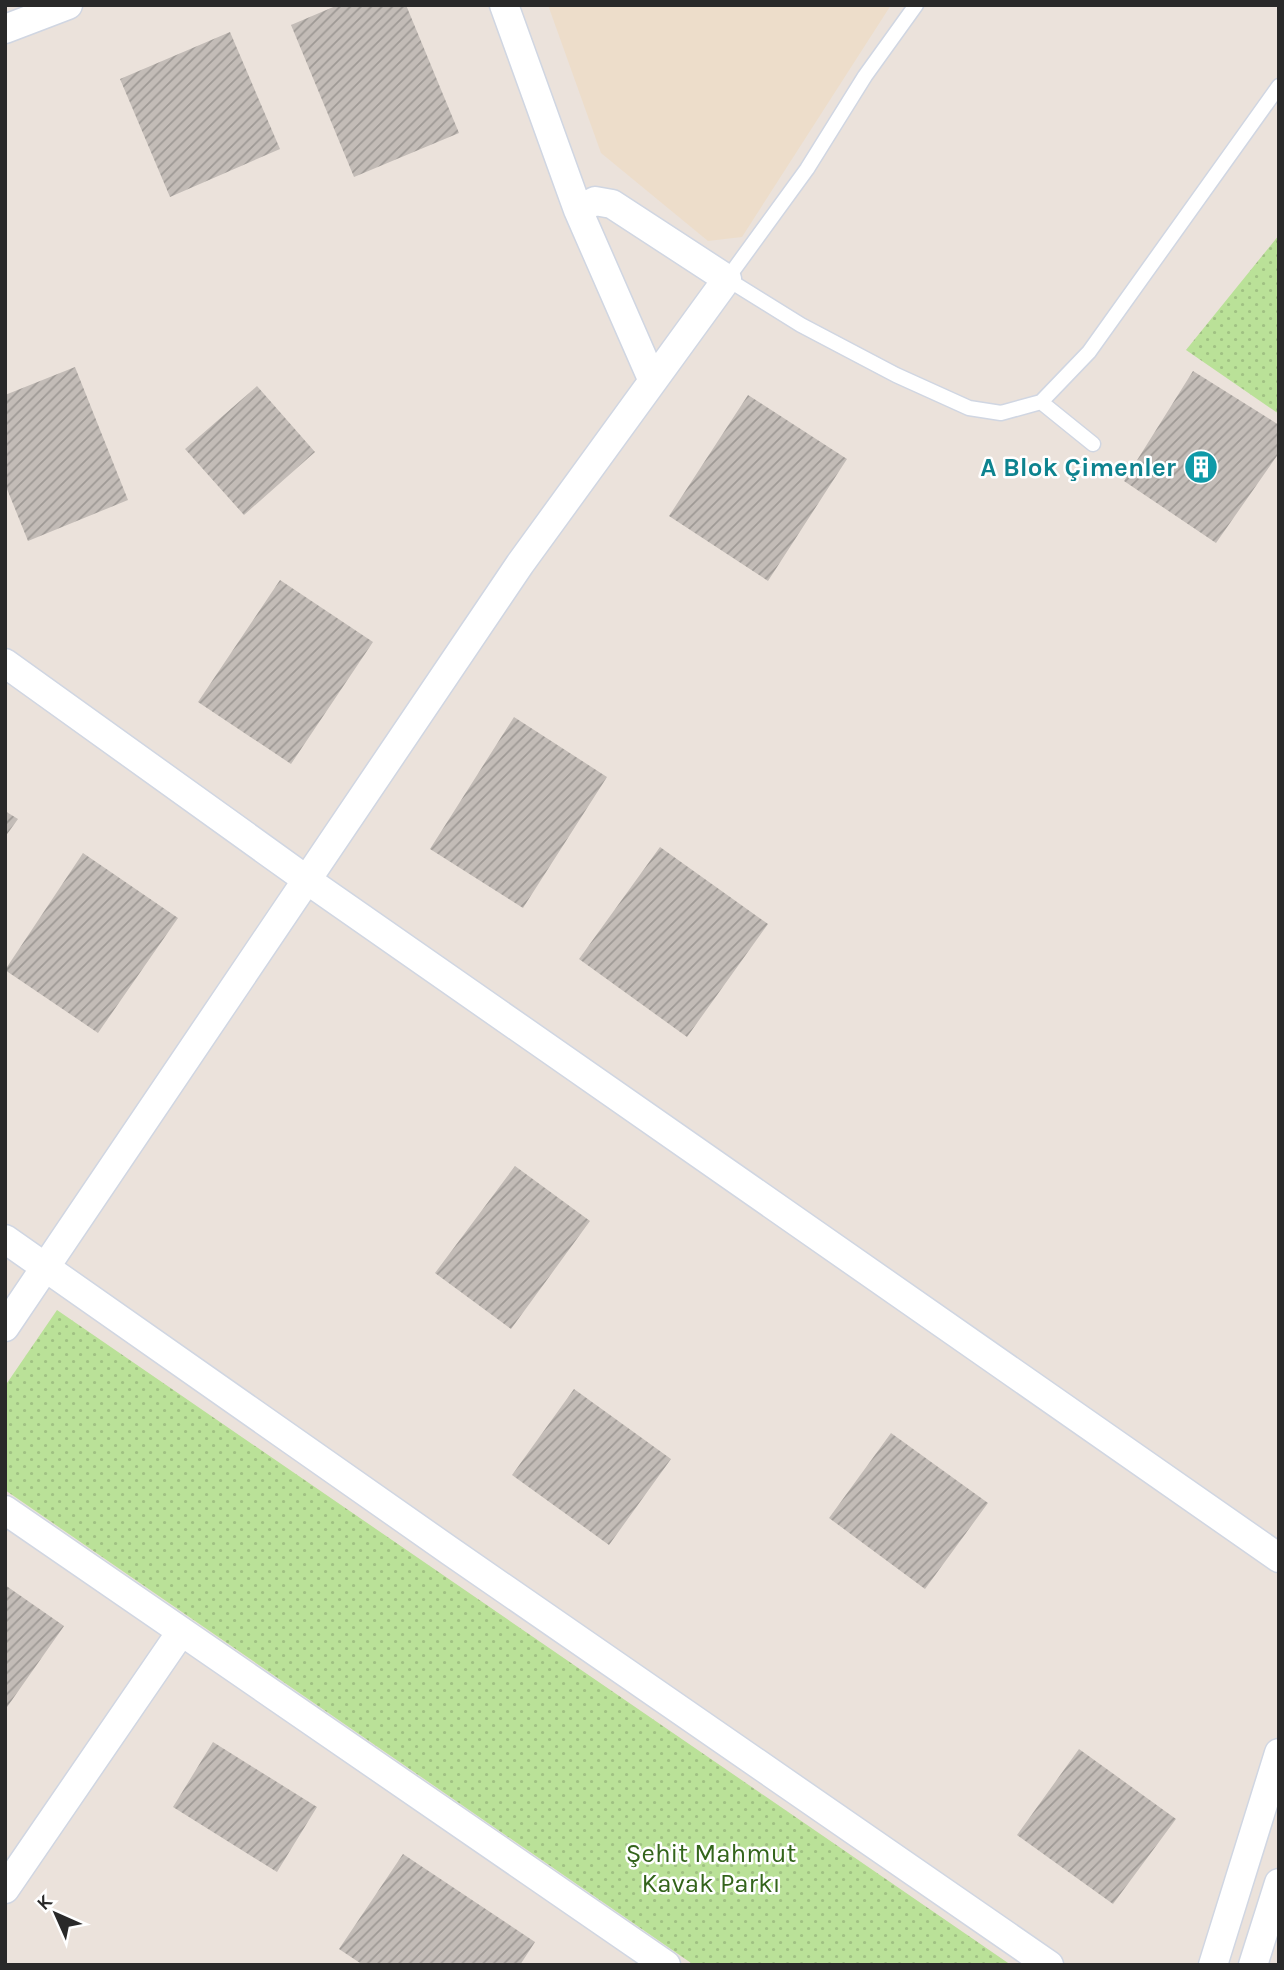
<svg xmlns="http://www.w3.org/2000/svg" width="1284" height="1970" font-family="Karla,sans-serif">
	<style>
		.education { fill: #edddca }
		.park { fill: url(#park-dots) }
		.building { fill: url(#building-hatch) }
		.lines { fill: none; stroke-linecap: round; stroke-linejoin: round }
		.lane-casing { stroke: #d0d6e2; stroke-width: 17 }
		.street-casing { stroke: #d0d6e2; stroke-width: 31 }
		.lane { stroke: #fff; stroke-width: 14 }
		.street { stroke: #fff; stroke-width: 28 }
		.labels { text-anchor: middle; stroke-width: 5; stroke-linejoin: round; paint-order: stroke }
		.culture-label { font-size: 26px; font-weight: bold; fill: #0d838f; stroke: #fff; text-anchor: end }
		.park-label { font-size: 26px; fill: #33641b; stroke: #fff }
	</style>
	<defs>
		<pattern id="park-dots" width="8" height="8" patternUnits="userSpaceOnUse" patternTransform="scale(1.75)"><rect width="8" height="8" fill="#bae198"/><path d="M2 2h.1M6 6h.1" fill="none" stroke="#a0c183" stroke-width="1.8" stroke-linecap="round"/></pattern>
		<pattern id="building-hatch" width="6" height="6" patternUnits="userSpaceOnUse" patternTransform="scale(1.75)"><rect width="6" height="6" fill="#c3bcb7"/><path d="M-1 1l2-2M0 6l6-6M5 7l2-2" fill="none" stroke="#9e9995"/></pattern>
	</defs>
	<rect width="100%" height="100%" fill="#ebe2db"/>
	<!-- education -->
	<path class="education" d="M 548,5 L 891,5 L 742,237 L 708,241 L 601,153 Z"/>
	<!-- park -->
	<path class="park" d="M 1279,235 L 1279,414 L 1186,350 Z
		M 57,1310 L 1011,1965 L 694,1965 L 5,1490 L 5,1386 Z"/>
	<!-- building -->
	<path class="building" d="M 338,5 L 406,5 L 459,133 L 354,177 L 291,25 Z
		M 230,32 L 280,149 L 170,197 L 120,79 Z
		M 75,367 L 128,500 L 28,541 L 5,484 L 5,395 Z
		M 1193,371 L 1279,425 L 1279,453 L 1216,543 L 1124,481 Z
		M 257,386 L 315,452 L 244,515 L 185,449 Z
		M 748,395 L 847,459 L 768,581 L 669,516 Z
		M 280,580 L 373,642 L 291,764 L 198,702 Z
		M 514,717 L 607,777 L 523,908 L 430,849 Z
		M 5,811 L 18,819 L 5,837 Z
		M 660,847 L 768,924 L 687,1037 L 579,959 Z
		M 83,853 L 178,918 L 98,1033 L 5,970 Z
		M 515,1166 L 590,1221 L 511,1329 L 435,1273 Z
		M 574,1389 L 671,1459 L 609,1545 L 512,1475 Z
		M 891,1433 L 988,1503 L 925,1589 L 829,1518 Z
		M 5,1585 L 64,1626 L 5,1710 Z
		M 213,1742 L 317,1807 L 277,1872 L 173,1807 Z
		M 1079,1749 L 1176,1819 L 1113,1904 L 1017,1835 Z
		M 403,1854 L 535,1942 L 520,1965 L 363,1965 L 339,1949 Z"/>
	<g class="lines">
		<!-- lane casing -->
		<g class="lane-casing">
			<path id="lane" d="M 916,5 L 865,76 L 807,169 L 727,279 L 801,325 L 896,375 L 969,408 L 1001,413 L 1041,402 L 1089,352 L 1279,86
				M 1041,402 L 1093,444"/>
		</g>
		<!-- street casing -->
		<g class="street-casing">
			<path id="street" d="M 504,5 L 578,210 L 652,379
				M 5,29 L 68,5
				M 5,663 L 307,880 L 1279,1558
				M 5,1239 L 450,1551 L 1049,1965
				M 5,1327 L 520,564 L 727,279 L 612,204 L 595,201 L 578,210
				M 5,1510 L 666,1965
				M 5,1889 L 181,1632
				M 1213,1965 L 1279,1753
				M 1253,1965 L 1279,1883"/>
		</g>
		<!-- lane -->
		<use href="#lane" class="lane"/>
		<!-- street -->
		<use href="#street" class="street"/>
	</g>
	<!-- icons -->
	<defs>
		<g id="building-disc" transform="scale(1.75)"><circle r="9.5" fill="#0f9aa8" stroke="#fff"/><path d="M-4-6H4V6H1V3H-1V6H-4ZM-2.5-4.3h1.7v1.8h-1.7ZM.8-4.3h1.7v1.8H.8ZM-2.5-1h1.7V.8h-1.7ZM.8-1h1.7V.8H.8Z" fill="#fff"/></g>
	</defs>
	<g fill-rule="evenodd">
		<use href="#building-disc" x="1201" y="467"/>
	</g>
	<g class="labels">
		<!-- culture labels -->
		<g class="culture-label">
			<text x="1176" y="476">A Blok Çimenler</text>
		</g>
		<!-- park labels -->
		<g class="park-label">
			<text x="711" y="1862">Şehit Mahmut<tspan x="711" dy="30">Kavak Parkı</tspan></text>
		</g>
	</g>
	<!-- border -->
	<rect width="1284" height="1970" fill="none" stroke="#292929" stroke-width="14"/>
	<!-- north arrow -->
	<g transform="translate(56 1914) rotate(315)" stroke="#ffffff" stroke-width="5" paint-order="stroke">
	<path d="M0-5L12 26L0 18L-12 26Z" fill="#292929"/>
	<text y="-10" font-size="19" font-weight="bold" text-anchor="middle" fill="#292929">K</text>
	</g>
</svg>
